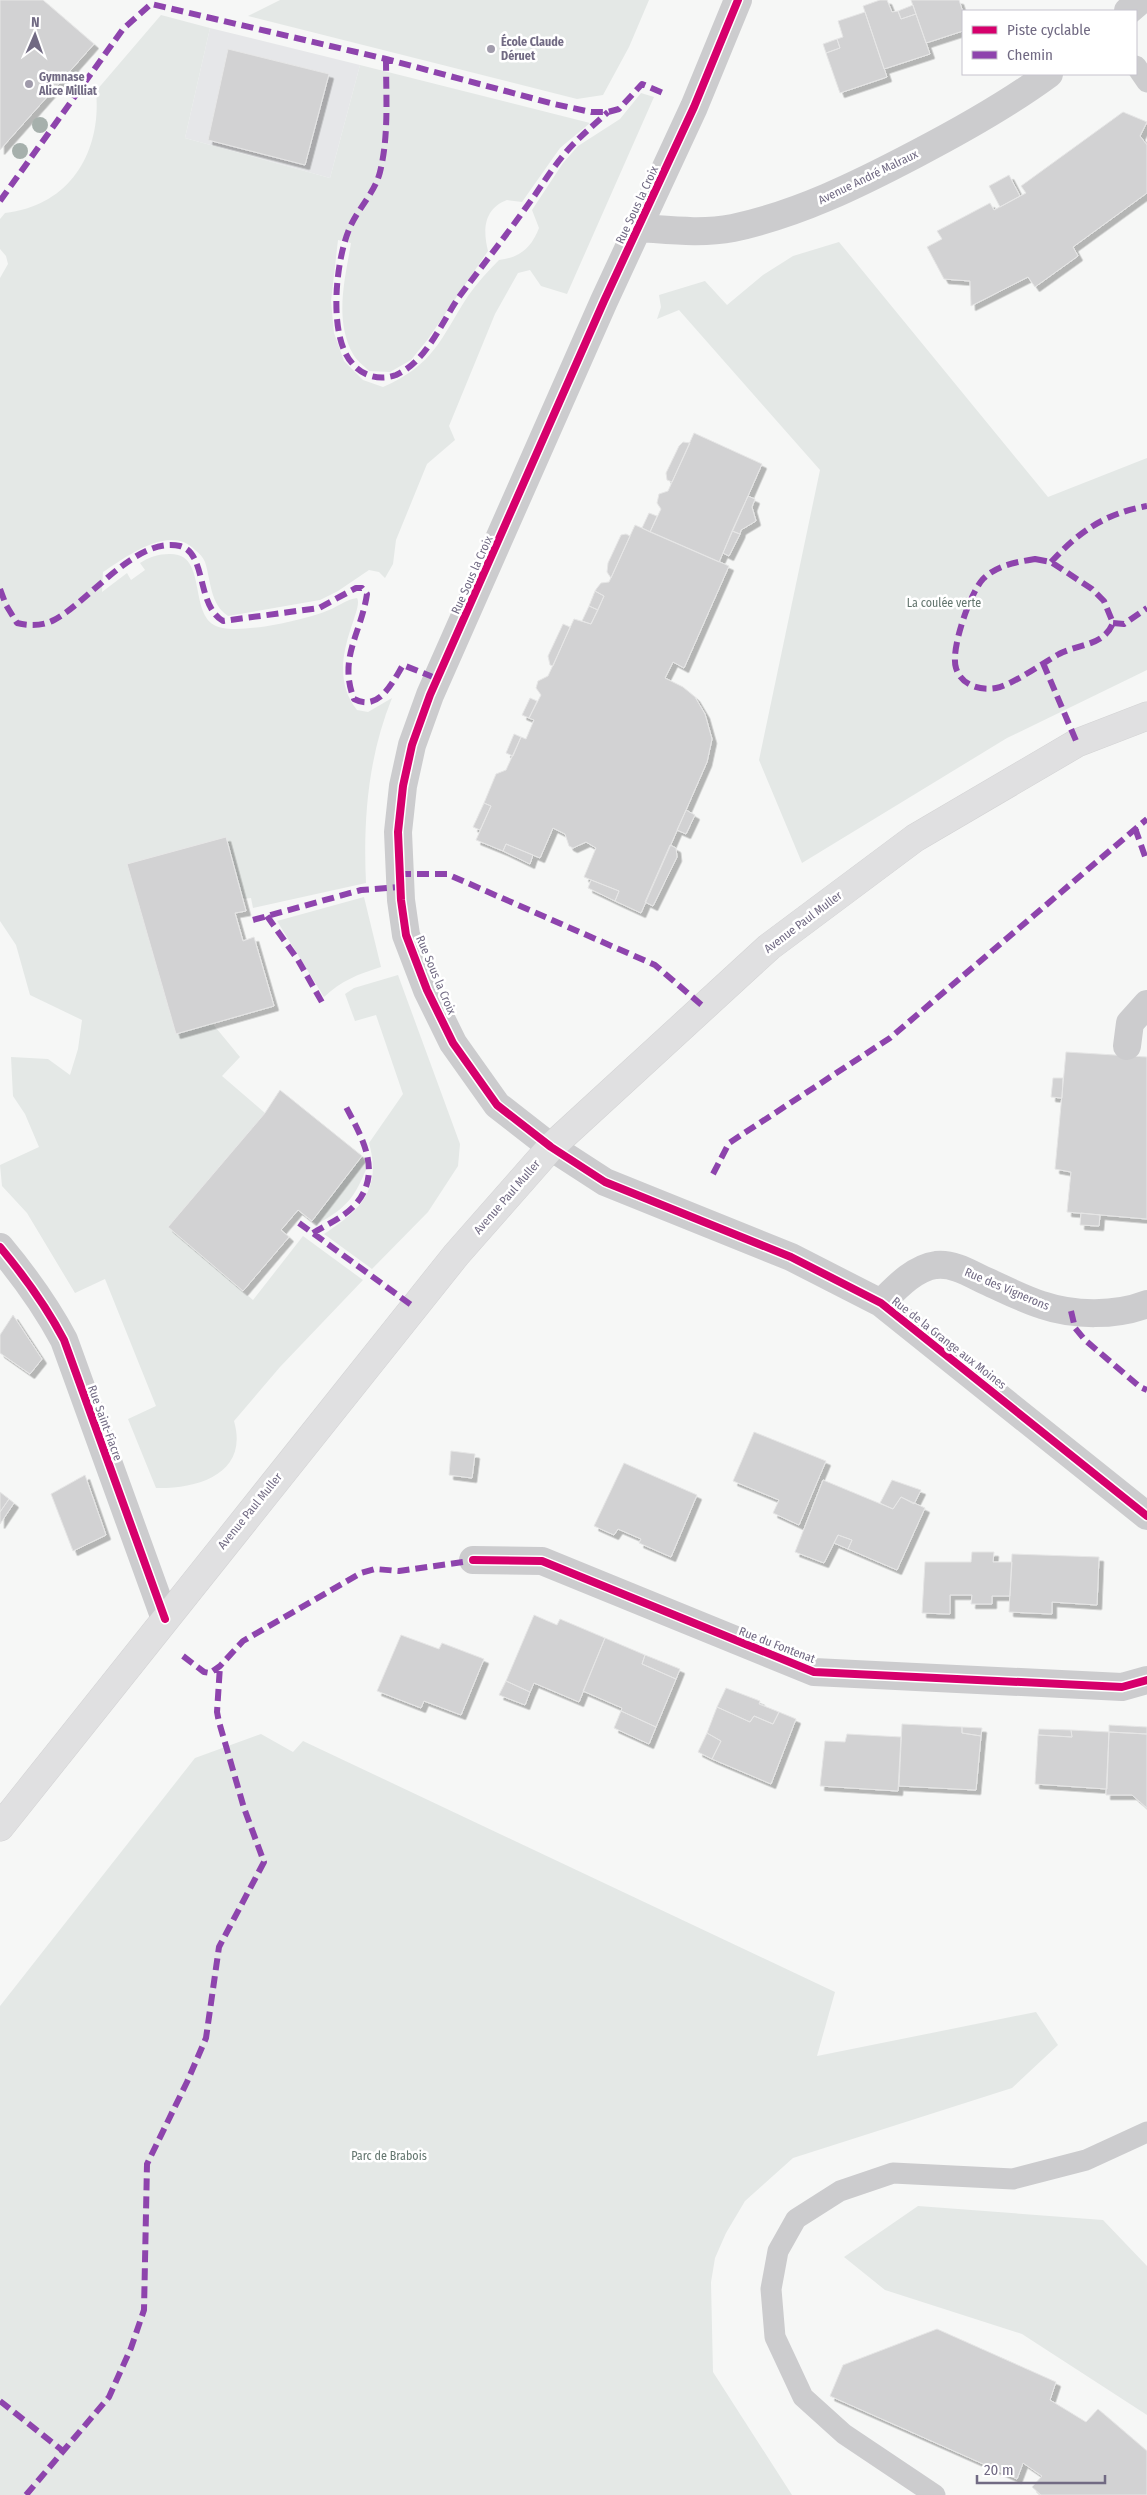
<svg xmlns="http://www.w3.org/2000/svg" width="1147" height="2495" font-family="'Fira Sans Condensed',sans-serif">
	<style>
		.built { fill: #e6e7e9 }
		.green { fill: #e4e8e6 }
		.building { fill: #d2d2d3; stroke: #e6e6e6; filter: url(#shadow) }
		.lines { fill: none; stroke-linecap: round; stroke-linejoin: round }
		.secondary-casing { stroke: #d3d3d4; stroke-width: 29 }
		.service { stroke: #ccccce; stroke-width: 21 }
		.minor { stroke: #ccccce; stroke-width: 28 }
		.secondary { stroke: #e0e0e1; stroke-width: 28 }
		.quiet { stroke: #8e44ad; stroke-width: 6; stroke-dasharray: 12 6; stroke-linecap: butt }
		.cycleway-casing { stroke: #fff; stroke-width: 11 }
		.cycleway { stroke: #d6006c; stroke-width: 8 }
		.tree { fill: #a6b0ac }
		.poi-dot { fill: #a09bab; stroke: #fff; stroke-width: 2 }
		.labels { text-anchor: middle; stroke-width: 5; stroke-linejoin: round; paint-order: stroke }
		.poi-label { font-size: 12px; font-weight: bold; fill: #716a83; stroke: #fff; text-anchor: start }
		.street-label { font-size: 12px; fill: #716a83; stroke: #fff }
		.park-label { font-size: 12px; fill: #64766f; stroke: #fff }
	</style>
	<defs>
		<filter id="shadow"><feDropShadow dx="4.5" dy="4.5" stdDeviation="0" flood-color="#0004"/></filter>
	</defs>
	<rect width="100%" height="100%" fill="#f6f7f6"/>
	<!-- built -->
	<path class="built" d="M 210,28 L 360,65 L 330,178 L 185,138 Z"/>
	<!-- green -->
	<path class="green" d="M 280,0 L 649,0 L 629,47 L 603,95 L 577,99 L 248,16 Z
		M 161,15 L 210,28 L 185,138 L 330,178 L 360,65 L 590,123 L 560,148 L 522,202 L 507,200 C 483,209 483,231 488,251 L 428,339 L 411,360 L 390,372 L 369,371 C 364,366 356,360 353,354 C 334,320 345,279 351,243 L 338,240 L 331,301 L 334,333 L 344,361 L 363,380 L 383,387 C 435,364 440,339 468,296 C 477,283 488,271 499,260 C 521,257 531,248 539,228 L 532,210 L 563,163 L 578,146 L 620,119 L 641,93 L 654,97 L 567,294 L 541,286 L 530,270 L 518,273 L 495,314 L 449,426 L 455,440 L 427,464 L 396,540 L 393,564 L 385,578 L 379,572 L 369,570 L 338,591 L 320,600 L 228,616 C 210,604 211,581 205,562 C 203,557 199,553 195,550 C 170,523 126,557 103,572 L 102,592 L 127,573 L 131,580 L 145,570 L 140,563 C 149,557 159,554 169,554 C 207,552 189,610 214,625 C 233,637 309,619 329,610 C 339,606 347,599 357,598 C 365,610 322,666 357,710 L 368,712 L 392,698 C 368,757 363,820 366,883 L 253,908 L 251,898 L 243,899 L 226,837 L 127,864 L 176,1033 L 212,1023 L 240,1057 L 222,1076 L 265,1113 L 168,1227 L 253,1300 L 303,1236 L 363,1280 L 280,1367 L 234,1421 C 249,1473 199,1489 156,1488 L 128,1419 L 156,1406 L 105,1279 L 75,1293 L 27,1213 L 2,1186 L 0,1165 L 39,1147 L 25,1114 L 13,1096 L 11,1057 L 48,1059 L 70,1075 L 78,1049 L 82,1020 L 30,995 L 16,945 L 0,921 L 0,278 L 8,264 L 6,256 L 0,249 L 0,219 L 5,213 C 70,206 102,152 96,91 Z
		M 839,242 L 1048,497 L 1147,458 L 1147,670 L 1007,738 L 802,863 L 759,760 L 820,470 L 679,310 L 657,319 L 661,307 L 659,295 L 705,281 L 727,305 L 763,275 L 793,256 Z
		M 364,897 L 381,967 C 358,974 341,981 324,997 L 277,921 Z
		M 398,975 L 460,1144 L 458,1166 L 428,1212 L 372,1269 L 324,1234 C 361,1210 382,1189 369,1143 L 403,1094 L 376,1015 L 355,1021 L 345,994 L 354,988 Z
		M 362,1156 L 367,1167 C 355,1197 347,1208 317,1224 L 312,1221 Z
		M 261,1734 L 293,1752 L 303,1741 L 835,1992 L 817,2056 L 1036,2012 L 1058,2045 L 1012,2088 L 793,2158 L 745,2201 L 726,2233 L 715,2258 L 711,2282 L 713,2372 L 792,2495 L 0,2495 L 0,2006 L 195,1758 Z
		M 918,2206 L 1103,2220 L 1147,2266 L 1147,2415 L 1022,2334 L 885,2290 L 844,2257 Z"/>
	<!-- building -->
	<path class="building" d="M 0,0 L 43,0 L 94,44 L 0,150 Z
		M 880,0 L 887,0 L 892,12 L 898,11 L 901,19 L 916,14 L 930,54 L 884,69 L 863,6 Z
		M 911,0 L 959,0 L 963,12 L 963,31 L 926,43 Z
		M 913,5 L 916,14 L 901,19 L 898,11 Z
		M 865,12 L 887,77 L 840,93 L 826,53 L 840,48 L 837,39 L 843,37 L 838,21 Z
		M 837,39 L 840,48 L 826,53 L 823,44 Z
		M 228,49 L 329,74 L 305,165 L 208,140 Z
		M 1123,112 L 1147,122 L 1140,136 L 1147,145 L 1147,193 L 1073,247 L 1078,256 L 1035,287 L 1028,277 L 971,306 L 970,281 L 944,279 L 927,247 L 942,239 L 937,231 L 990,203 L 994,210 L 1026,193 L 1021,186 Z
		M 1009,175 L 1020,196 L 1000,207 L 989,186 Z
		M 694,433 L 762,464 L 719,562 L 650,532 L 661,509 L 657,503 L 659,494 L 668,491 Z
		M 683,442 L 690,443 L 672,482 L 667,480 L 666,473 L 679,446 Z
		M 748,496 L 755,499 L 752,507 L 756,521 L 741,530 L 740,534 L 732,531 Z
		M 649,513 L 657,516 L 650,532 L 642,528 Z
		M 635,525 L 729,566 L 684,668 L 673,662 L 665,678 L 683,687 L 695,697 L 705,714 L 712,739 L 707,762 L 641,913 L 615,901 L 619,891 L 584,877 L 596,848 L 586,842 L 573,848 L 569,846 L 565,834 L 553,828 L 540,858 L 506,844 L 503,851 L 476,840 L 491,806 L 484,803 L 496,774 L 506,770 L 521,737 L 526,739 L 534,720 L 529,718 L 541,695 L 536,688 L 538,681 L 548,676 L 574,619 L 591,624 L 604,596 L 595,591 L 597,588 L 601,583 L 609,582 Z
		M 732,531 L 740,534 L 729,556 L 723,553 Z
		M 626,534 L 630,536 L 611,578 L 607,572 L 608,563 L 621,535 Z
		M 595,591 L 604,596 L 598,610 L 589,606 Z
		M 589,606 L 598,610 L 591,624 L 582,621 Z
		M 563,624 L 570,627 L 553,666 L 550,665 L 548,656 Z
		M 530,698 L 537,701 L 529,718 L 522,715 Z
		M 514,734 L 521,737 L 513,756 L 506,753 Z
		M 484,803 L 491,806 L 480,830 L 473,827 Z
		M 686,810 L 695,815 L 686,834 L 677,830 Z
		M 226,837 L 246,911 L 235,913 L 243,941 L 254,937 L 274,1006 L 176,1034 L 127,864 Z
		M 506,844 L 533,855 L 530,864 L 503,851 Z
		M 670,845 L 676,848 L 677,857 L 653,906 L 645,902 Z
		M 591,880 L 619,891 L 615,901 L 588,888 Z
		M 1066,1052 L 1147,1057 L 1147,1219 L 1067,1212 L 1071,1172 L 1055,1169 Z
		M 1053,1078 L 1063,1078 L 1062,1098 L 1051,1097 Z
		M 280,1090 L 362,1156 L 312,1221 L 298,1210 L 281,1230 L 289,1237 L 243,1291 L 168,1227 L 265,1113 Z
		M 1081,1213 L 1100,1215 L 1099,1226 L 1080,1225 Z
		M 13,1315 L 42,1359 L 30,1374 L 0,1353 L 0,1335 Z
		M 754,1432 L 826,1461 L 799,1525 L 773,1513 L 779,1500 L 733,1481 Z
		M 451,1451 L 475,1454 L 472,1478 L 449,1475 Z
		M 624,1463 L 697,1495 L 671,1557 L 639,1543 L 641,1539 L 618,1529 L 614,1535 L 594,1526 Z
		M 85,1475 L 106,1535 L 73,1551 L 51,1494 Z
		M 823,1480 L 893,1509 L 901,1497 L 925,1508 L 897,1570 L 848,1549 L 852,1540 L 838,1535 L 824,1563 L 795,1552 Z
		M 892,1480 L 921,1490 L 914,1504 L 901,1497 L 893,1509 L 880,1503 Z
		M 0,1492 L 9,1499 L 0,1512 Z
		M 9,1499 L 14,1503 L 0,1524 L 0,1512 Z
		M 838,1535 L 852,1540 L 848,1549 L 834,1543 Z
		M 972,1552 L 994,1552 L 993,1562 L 1012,1562 L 1010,1596 L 992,1596 L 992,1604 L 971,1604 L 972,1595 L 950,1595 L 950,1614 L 922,1613 L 925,1562 L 971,1562 Z
		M 1012,1554 L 1099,1557 L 1097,1605 L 1052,1602 L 1052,1614 L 1009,1612 Z
		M 534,1615 L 557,1625 L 560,1619 L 605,1638 L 579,1702 L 534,1683 L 530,1692 L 506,1681 Z
		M 401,1635 L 439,1649 L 442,1643 L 484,1659 L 461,1715 L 424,1701 L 421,1708 L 377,1691 Z
		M 605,1638 L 645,1655 L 642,1664 L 676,1679 L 656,1727 L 621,1711 L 622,1708 L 583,1691 Z
		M 645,1655 L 680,1669 L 676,1679 L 642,1664 Z
		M 506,1681 L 530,1692 L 525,1705 L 499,1695 Z
		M 726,1688 L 760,1701 L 759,1704 L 779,1712 L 773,1724 L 754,1716 L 750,1722 L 717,1707 Z
		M 717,1707 L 750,1722 L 754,1716 L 773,1724 L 779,1712 L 796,1719 L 771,1784 L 712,1759 L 721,1741 L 707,1733 Z
		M 621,1711 L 656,1727 L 649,1744 L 614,1728 Z
		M 902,1724 L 962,1727 L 962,1733 L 981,1736 L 976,1790 L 899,1786 Z
		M 1109,1725 L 1147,1727 L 1147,1734 L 1109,1732 Z
		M 962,1727 L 982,1728 L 981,1736 L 962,1733 Z
		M 1039,1729 L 1071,1730 L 1072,1737 L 1038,1735 Z
		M 1071,1730 L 1109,1732 L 1107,1789 L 1035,1784 L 1038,1735 L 1072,1737 Z
		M 1109,1732 L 1147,1734 L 1147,1808 L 1132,1795 L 1106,1795 Z
		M 707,1733 L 721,1741 L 712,1759 L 698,1752 Z
		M 847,1734 L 901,1737 L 898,1791 L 820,1786 L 825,1741 L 845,1742 Z
		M 937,2329 L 1056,2382 L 1050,2400 L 1086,2422 L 1098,2409 L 1147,2451 L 1147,2495 L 1041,2495 L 1032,2487 L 1042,2476 L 1023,2463 L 1017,2479 L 830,2396 L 843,2365 Z"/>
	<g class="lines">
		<!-- secondary casing -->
		<g class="secondary-casing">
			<path id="secondary" d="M 0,1827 L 456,1255 L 551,1147 L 769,947 L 915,838 L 1077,743 L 1147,716"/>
		</g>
		<!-- service -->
		<path class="service" d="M 1136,66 L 1147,82
			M 935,2495 L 844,2434 L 803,2397 L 775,2337 L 771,2289 L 778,2251 L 796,2219 L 840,2191 L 893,2173 L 1013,2179 L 1086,2160 L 1147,2132"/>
		<!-- minor -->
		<path class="minor" d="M 738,0 L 694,107 L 604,301 L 430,695 L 412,745 L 403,786 L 398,832 L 401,900 L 406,935 L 427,990 L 453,1043 L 497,1105 L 551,1147 L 605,1182 L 791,1257 L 881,1303 L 1147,1516
			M 1128,11 L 1141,0
			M 639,228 C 670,230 702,234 733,228 C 798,214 857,185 916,154 C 962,130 1007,105 1049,74
			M 1127,1046 L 1130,1023 L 1147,1004
			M 0,1247 C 25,1277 46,1306 64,1340 L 165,1619
			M 881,1303 C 896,1288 914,1268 936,1265 C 954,1263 971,1274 986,1281 C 1004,1289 1023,1299 1042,1305 C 1074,1316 1116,1316 1147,1304
			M 473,1560 L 542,1561 L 814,1672 L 1122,1687 L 1147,1680"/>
		<!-- secondary -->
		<use href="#secondary" class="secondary"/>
		<!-- quiet -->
		<path class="quiet" d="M 386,59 C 386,96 389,136 380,172 C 375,192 360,206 351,225 C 336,256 327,335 352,363 C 362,376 380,381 396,375 C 427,361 441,323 459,297 C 482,266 505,237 527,206 C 537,193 545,179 555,166 C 570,145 589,129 608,112
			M 0,201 L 123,29 L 151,4 L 386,59 L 554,104 L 591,112 L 608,112 L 619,109 L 642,84 L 663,93
			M 1035,559 L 1051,562 L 1092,589 L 1104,601 L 1113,623 C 1104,646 1078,644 1059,654 C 1043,663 1012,685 996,688 C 980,691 961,685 956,668 C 950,650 970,593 983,579 C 997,565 1017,562 1035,559 Z
			M 1051,562 C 1080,531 1104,514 1147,506
			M 0,589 L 6,605 L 17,623 C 29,626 43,626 54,620 C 89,602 136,536 180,546 C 207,553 196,605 223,621 L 319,608 L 356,588 L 362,588 L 367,594 C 361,634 338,658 354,699 C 379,712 392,683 403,665 L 438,679
			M 1113,623 L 1124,624 L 1147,608
			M 1043,663 L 1077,743
			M 1135,828 L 1147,862
			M 399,874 L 447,874 L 655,965 L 704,1007
			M 267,916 L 298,960 L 323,1004
			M 253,920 L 361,890 L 400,887
			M 713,1174 L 729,1143 L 890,1038 L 1147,819
			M 299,1223 L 414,1307
			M 313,1233 C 326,1225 342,1218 353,1207 C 384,1175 363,1139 346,1107
			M 1071,1311 L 1075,1328 L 1085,1340 L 1140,1387 L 1147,1390
			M 183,1656 L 204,1672 L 210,1673 L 220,1666 L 243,1641 L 361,1573 L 375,1569 L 399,1571 L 477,1560
			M 0,2401 L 63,2451
			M 26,2495 L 109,2397 L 131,2348 L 144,2310 L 147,2164 L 187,2082 L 206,2038 L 219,1947 L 264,1862 L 244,1808 L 219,1722 L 217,1712 L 220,1666"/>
		<!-- cycleway casing -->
		<g class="cycleway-casing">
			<path id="cycleway" d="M 738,0 L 694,107 L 604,301 L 430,695 L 412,745 L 403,786 L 398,832 L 401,900 L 406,935 L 427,990 L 453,1043 L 497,1105 L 551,1147 L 605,1182 L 791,1257 L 881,1303 L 1147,1516
				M 0,1247 C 25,1277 46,1306 64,1340 L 165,1619
				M 473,1560 L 542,1561 L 814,1672 L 1122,1687 L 1147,1680"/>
		</g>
		<!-- cycleway -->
		<use href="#cycleway" class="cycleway"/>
	</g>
	<!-- trees -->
	<g class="tree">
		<circle cx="40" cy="125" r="8"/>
		<circle cx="20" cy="151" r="8"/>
	</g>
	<!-- markers -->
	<g class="poi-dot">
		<circle cx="491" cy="49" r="5"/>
		<circle cx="29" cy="84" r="5"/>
	</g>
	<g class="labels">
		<!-- poi labels -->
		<g class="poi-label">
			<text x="501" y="46">École Claude<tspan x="501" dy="14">Déruet</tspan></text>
			<text x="39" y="81">Gymnase<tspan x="39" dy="14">Alice Milliat</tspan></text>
		</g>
		<!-- street labels -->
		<g class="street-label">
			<text transform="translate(868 177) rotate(-26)" y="4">Avenue André Malraux</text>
			<text transform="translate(637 205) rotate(-65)" y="4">Rue Sous la Croix</text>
			<text transform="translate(472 575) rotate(-66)" y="4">Rue Sous la Croix</text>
			<text transform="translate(803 922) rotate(-37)" y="4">Avenue Paul Muller</text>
			<text transform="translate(436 975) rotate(67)" y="4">Rue Sous la Croix</text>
			<text transform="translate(507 1197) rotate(-49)" y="4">Avenue Paul Muller</text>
			<text transform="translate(1007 1289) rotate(23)" y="4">Rue des Vignerons</text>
			<text transform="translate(949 1343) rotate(38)" y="4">Rue de la Grange aux Moines</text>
			<text transform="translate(105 1423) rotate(70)" y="4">Rue Saint-Fiacre</text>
			<text transform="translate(250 1511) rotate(-51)" y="4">Avenue Paul Muller</text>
			<text transform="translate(777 1645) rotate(21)" y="4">Rue du Fontenat</text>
		</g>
		<!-- park labels -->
		<g class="park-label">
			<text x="944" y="607">La coulée verte</text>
			<text x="389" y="2160">Parc de Brabois</text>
		</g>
	</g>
	<!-- legend -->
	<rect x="962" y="10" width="175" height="65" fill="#ffffff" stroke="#c6c3cd"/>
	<rect x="972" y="26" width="25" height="8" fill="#d6006c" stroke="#c6c3cd"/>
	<text x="1007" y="35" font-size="15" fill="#716a83">Piste cyclable</text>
	<rect x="972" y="51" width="25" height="8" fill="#8e44ad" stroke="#c6c3cd"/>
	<text x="1007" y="60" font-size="15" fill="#716a83">Chemin</text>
	<!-- north arrow -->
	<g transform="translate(35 35) rotate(2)" stroke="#ffffff" stroke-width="4" paint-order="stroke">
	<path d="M0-4L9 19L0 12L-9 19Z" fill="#716a83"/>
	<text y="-8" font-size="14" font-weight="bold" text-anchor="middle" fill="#716a83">N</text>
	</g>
	<!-- scale -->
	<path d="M977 2475v8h128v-8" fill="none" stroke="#716a83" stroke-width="2.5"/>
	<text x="984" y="2475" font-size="15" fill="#716a83" stroke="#ffffff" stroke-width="4" paint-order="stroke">20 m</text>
</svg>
